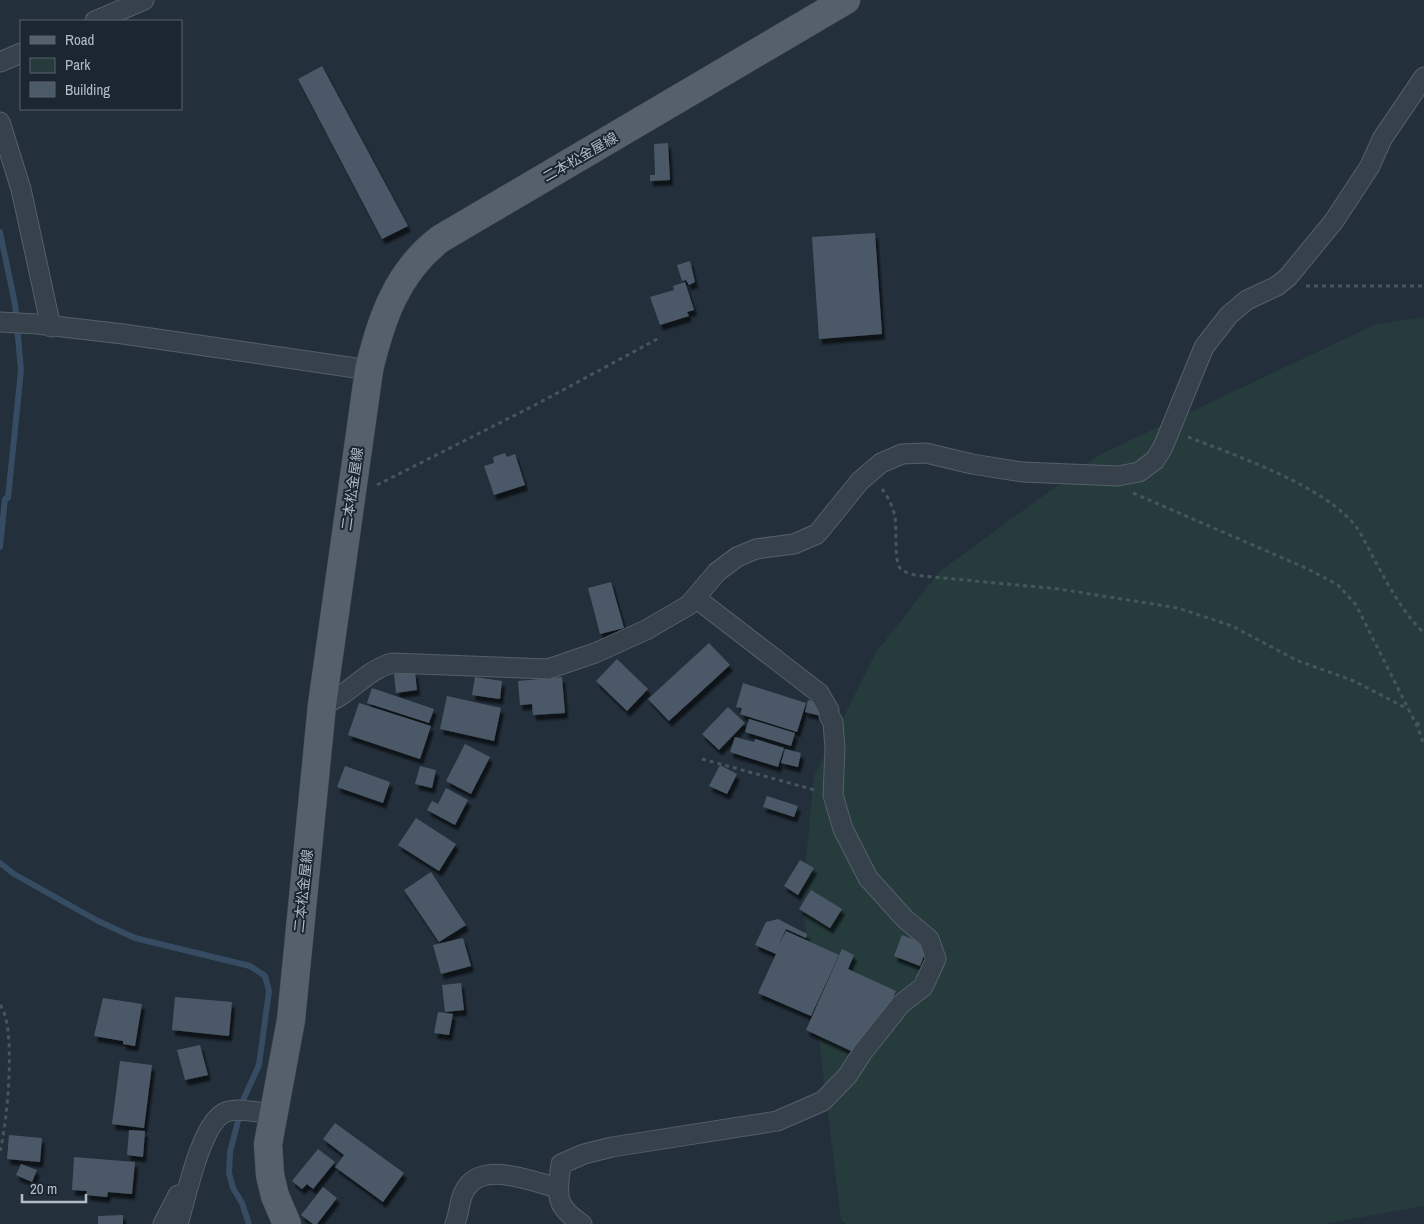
<svg xmlns="http://www.w3.org/2000/svg" width="1424" height="1224" font-family="'Archivo Narrow','Noto Sans JP',sans-serif">
	<style>
		.green { fill: #253b3c }
		.lines { fill: none; stroke-linecap: round; stroke-linejoin: round }
		.stream { stroke: #364c62; stroke-width: 6 }
		.building { fill: #4c5967; filter: url(#shadow) }
		.minor-casing { stroke: #555f69; stroke-width: 21 }
		.primary-casing { stroke: #404a54; stroke-width: 29 }
		.path { stroke: #435859; stroke-width: 3; stroke-dasharray: 4 4; stroke-linecap: butt }
		.minor { stroke: #37414b; stroke-width: 19 }
		.primary { stroke: #55606b; stroke-width: 28 }
		.labels { text-anchor: middle; stroke-width: 4; stroke-linejoin: round; paint-order: stroke }
		.street-label { font-size: 14px; fill: #b2bcc7; stroke: #1c2630 }
	</style>
	<defs>
		<filter id="shadow"><feDropShadow dx="3" dy="5.5" stdDeviation="1" flood-color="#0009"/></filter>
	</defs>
	<rect width="100%" height="100%" fill="#232f3b"/>
	<!-- green -->
	<path class="green" d="M 1424,317 L 1424,1206 L 1324,1224 L 846,1224 L 841,1220 L 802,901 L 814,776 L 876,652 L 940,571 L 1099,455 L 1376,324 Z"/>
	<g class="lines">
		<!-- stream -->
		<path class="stream" d="M 0,232 L 15,304 L 21,370 L 8,498 L 5,499 L 0,547
			M 0,863 L 14,874 L 98,921 L 135,938 L 250,966 L 265,976 L 269,991 L 259,1065 L 244,1098 L 230,1152 L 229,1173 L 233,1188 L 242,1203 L 249,1224"/>
	</g>
	<!-- building -->
	<path class="building" d="M 322,66 L 408,226 L 382,239 L 298,79 Z
		M 668,143 L 670,180 L 650,181 L 650,175 L 655,175 L 654,144 Z
		M 875,233 L 882,334 L 819,339 L 812,237 Z
		M 690,261 L 695,282 L 689,285 L 686,280 L 682,281 L 677,265 Z
		M 685,282 L 694,310 L 687,312 L 689,316 L 660,325 L 650,297 L 674,290 L 673,286 Z
		M 505,453 L 507,457 L 515,454 L 525,485 L 494,495 L 484,466 L 494,463 L 493,457 Z
		M 611,582 L 624,628 L 600,634 L 588,588 Z
		M 709,643 L 730,665 L 669,721 L 648,699 Z
		M 617,659 L 648,689 L 627,711 L 596,681 Z
		M 415,672 L 417,690 L 396,693 L 394,674 Z
		M 475,677 L 502,681 L 500,699 L 472,695 Z
		M 562,677 L 565,713 L 533,715 L 532,704 L 520,705 L 518,681 Z
		M 743,683 L 806,703 L 797,732 L 740,714 L 742,708 L 736,707 Z
		M 372,688 L 434,709 L 429,723 L 367,703 Z
		M 447,696 L 501,708 L 494,741 L 440,729 Z
		M 808,700 L 824,704 L 821,716 L 805,712 Z
		M 359,703 L 431,726 L 420,759 L 348,735 Z
		M 728,707 L 745,723 L 719,750 L 702,734 Z
		M 749,719 L 795,733 L 791,746 L 745,732 Z
		M 735,737 L 754,742 L 755,739 L 784,748 L 778,767 L 730,752 Z
		M 465,744 L 490,757 L 471,794 L 446,781 Z
		M 785,749 L 801,753 L 798,767 L 781,763 Z
		M 720,765 L 737,774 L 727,794 L 709,786 Z
		M 345,766 L 390,782 L 383,803 L 337,787 Z
		M 420,766 L 436,770 L 432,788 L 415,784 Z
		M 446,788 L 468,800 L 455,825 L 427,810 L 432,801 L 438,804 Z
		M 767,796 L 798,806 L 794,817 L 763,807 Z
		M 416,818 L 456,844 L 439,871 L 398,845 Z
		M 800,860 L 814,868 L 798,895 L 784,886 Z
		M 431,872 L 466,925 L 439,942 L 404,890 Z
		M 811,890 L 842,909 L 830,928 L 799,909 Z
		M 778,919 L 807,934 L 806,938 L 786,929 L 778,947 L 786,931 L 839,955 L 811,1016 L 758,993 L 776,954 L 755,945 L 766,922 Z
		M 902,935 L 928,945 L 920,966 L 894,956 Z
		M 463,938 L 471,966 L 441,974 L 433,945 Z
		M 842,949 L 854,955 L 848,969 L 896,991 L 879,1028 L 862,1056 L 806,1030 Z
		M 461,983 L 464,1010 L 445,1012 L 442,985 Z
		M 175,997 L 232,1002 L 229,1036 L 172,1030 Z
		M 103,998 L 142,1004 L 135,1046 L 123,1044 L 123,1041 L 94,1036 Z
		M 438,1012 L 453,1014 L 449,1035 L 434,1033 Z
		M 200,1045 L 208,1075 L 185,1080 L 177,1050 Z
		M 120,1061 L 152,1065 L 144,1128 L 112,1124 Z
		M 335,1123 L 404,1173 L 383,1202 L 335,1167 L 344,1155 L 323,1139 Z
		M 129,1130 L 145,1131 L 143,1157 L 127,1155 Z
		M 9,1135 L 42,1138 L 40,1162 L 7,1159 Z
		M 318,1149 L 335,1162 L 313,1189 L 307,1184 L 302,1189 L 292,1181 Z
		M 74,1157 L 135,1162 L 132,1194 L 108,1192 L 107,1197 L 86,1195 L 87,1191 L 72,1190 Z
		M 21,1164 L 37,1170 L 32,1182 L 16,1175 Z
		M 323,1187 L 337,1198 L 317,1224 L 313,1224 L 301,1215 Z
		M 123,1215 L 123,1224 L 98,1224 L 98,1216 Z"/>
	<g class="lines">
		<!-- minor casing -->
		<g class="minor-casing">
			<path id="minor" d="M 95,21 L 144,0
				M 0,62 L 21,53
				M 0,122 L 21,189 L 51,327
				M 0,322 L 37,324 L 123,334 L 369,370
				M 322,705 C 349,696 364,671 392,663 L 548,669 L 595,653 L 646,630 L 689,605 L 717,572 L 737,557 L 756,549 L 794,544 L 817,534 L 860,481 L 881,463 L 902,454 L 926,453 L 972,464 L 1022,472 L 1118,476 L 1139,472 L 1155,460 L 1163,447 L 1204,347 L 1229,315 L 1247,300 L 1277,286 L 1288,277 L 1334,221 L 1370,166 L 1382,139 L 1424,77
				M 163,1224 L 178,1195
				M 178,1224 C 186,1199 201,1121 226,1112 C 239,1107 259,1113 273,1114
				M 455,1224 C 459,1214 459,1203 463,1194 C 478,1158 530,1181 558,1188
				M 582,1224 C 554,1206 557,1195 561,1164 L 584,1154 L 612,1147 L 777,1121 L 823,1101 L 848,1075 L 862,1053 L 901,1004 L 923,987 L 936,959 L 929,939 L 905,919 L 868,878 L 843,829 L 833,795 L 835,749 L 833,722 L 829,716 L 829,710 L 819,693 L 697,599"/>
		</g>
		<!-- primary casing -->
		<g class="primary-casing">
			<path id="primary" d="M 287,1224 L 275,1196 L 270,1175 L 268,1144 L 291,1020 L 322,705 L 369,370 C 381,319 397,272 440,239 L 846,0"/>
		</g>
		<!-- path -->
		<path class="path" d="M 1306,286 L 1424,286
			M 1188,437 C 1237,456 1326,486 1357,528 C 1364,538 1369,550 1375,561 C 1389,586 1403,613 1424,633
			M 377,485 L 537,404 L 661,337
			M 882,489 C 888,497 893,507 895,517 C 897,529 894,561 900,568 C 906,574 915,575 923,576 L 1059,589 L 1178,608 L 1232,626 L 1296,660 L 1354,681 L 1408,709
			M 1133,493 L 1308,569 L 1338,585 L 1356,605 L 1418,728 L 1424,745
			M 1416,723 L 1424,725
			M 702,759 L 815,790
			M 0,1005 C 17,1025 7,1125 0,1151"/>
		<!-- minor -->
		<use href="#minor" class="minor"/>
		<!-- primary -->
		<use href="#primary" class="primary"/>
	</g>
	<g class="labels">
		<!-- street labels -->
		<g class="street-label">
			<text transform="translate(580 157) rotate(-30)" y="5">二本松金屋線</text>
			<text transform="translate(352 489) rotate(-82)" y="5">二本松金屋線</text>
			<text transform="translate(303 891) rotate(-84)" y="5">二本松金屋線</text>
		</g>
	</g>
	<!-- legend -->
	<rect x="20" y="20" width="162" height="90" fill="#1c2630" stroke="#58626c"/>
	<rect x="30" y="36" width="25" height="8" fill="#55606b" stroke="#58626c"/>
	<text x="65" y="45" font-size="15" fill="#b2bcc7">Road</text>
	<rect x="30" y="58" width="25" height="15" fill="#253b3c" stroke="#58626c"/>
	<text x="65" y="70" font-size="15" fill="#b2bcc7">Park</text>
	<rect x="30" y="82" width="25" height="15" fill="#4c5967" stroke="#58626c"/>
	<text x="65" y="95" font-size="15" fill="#b2bcc7">Building</text>
	<!-- scale -->
	<path d="M22 1194v8h64v-8" fill="none" stroke="#b2bcc7" stroke-width="2.5"/>
	<text x="30" y="1194" font-size="15" fill="#b2bcc7" stroke="#1c2630" stroke-width="4" paint-order="stroke">20 m</text>
</svg>
